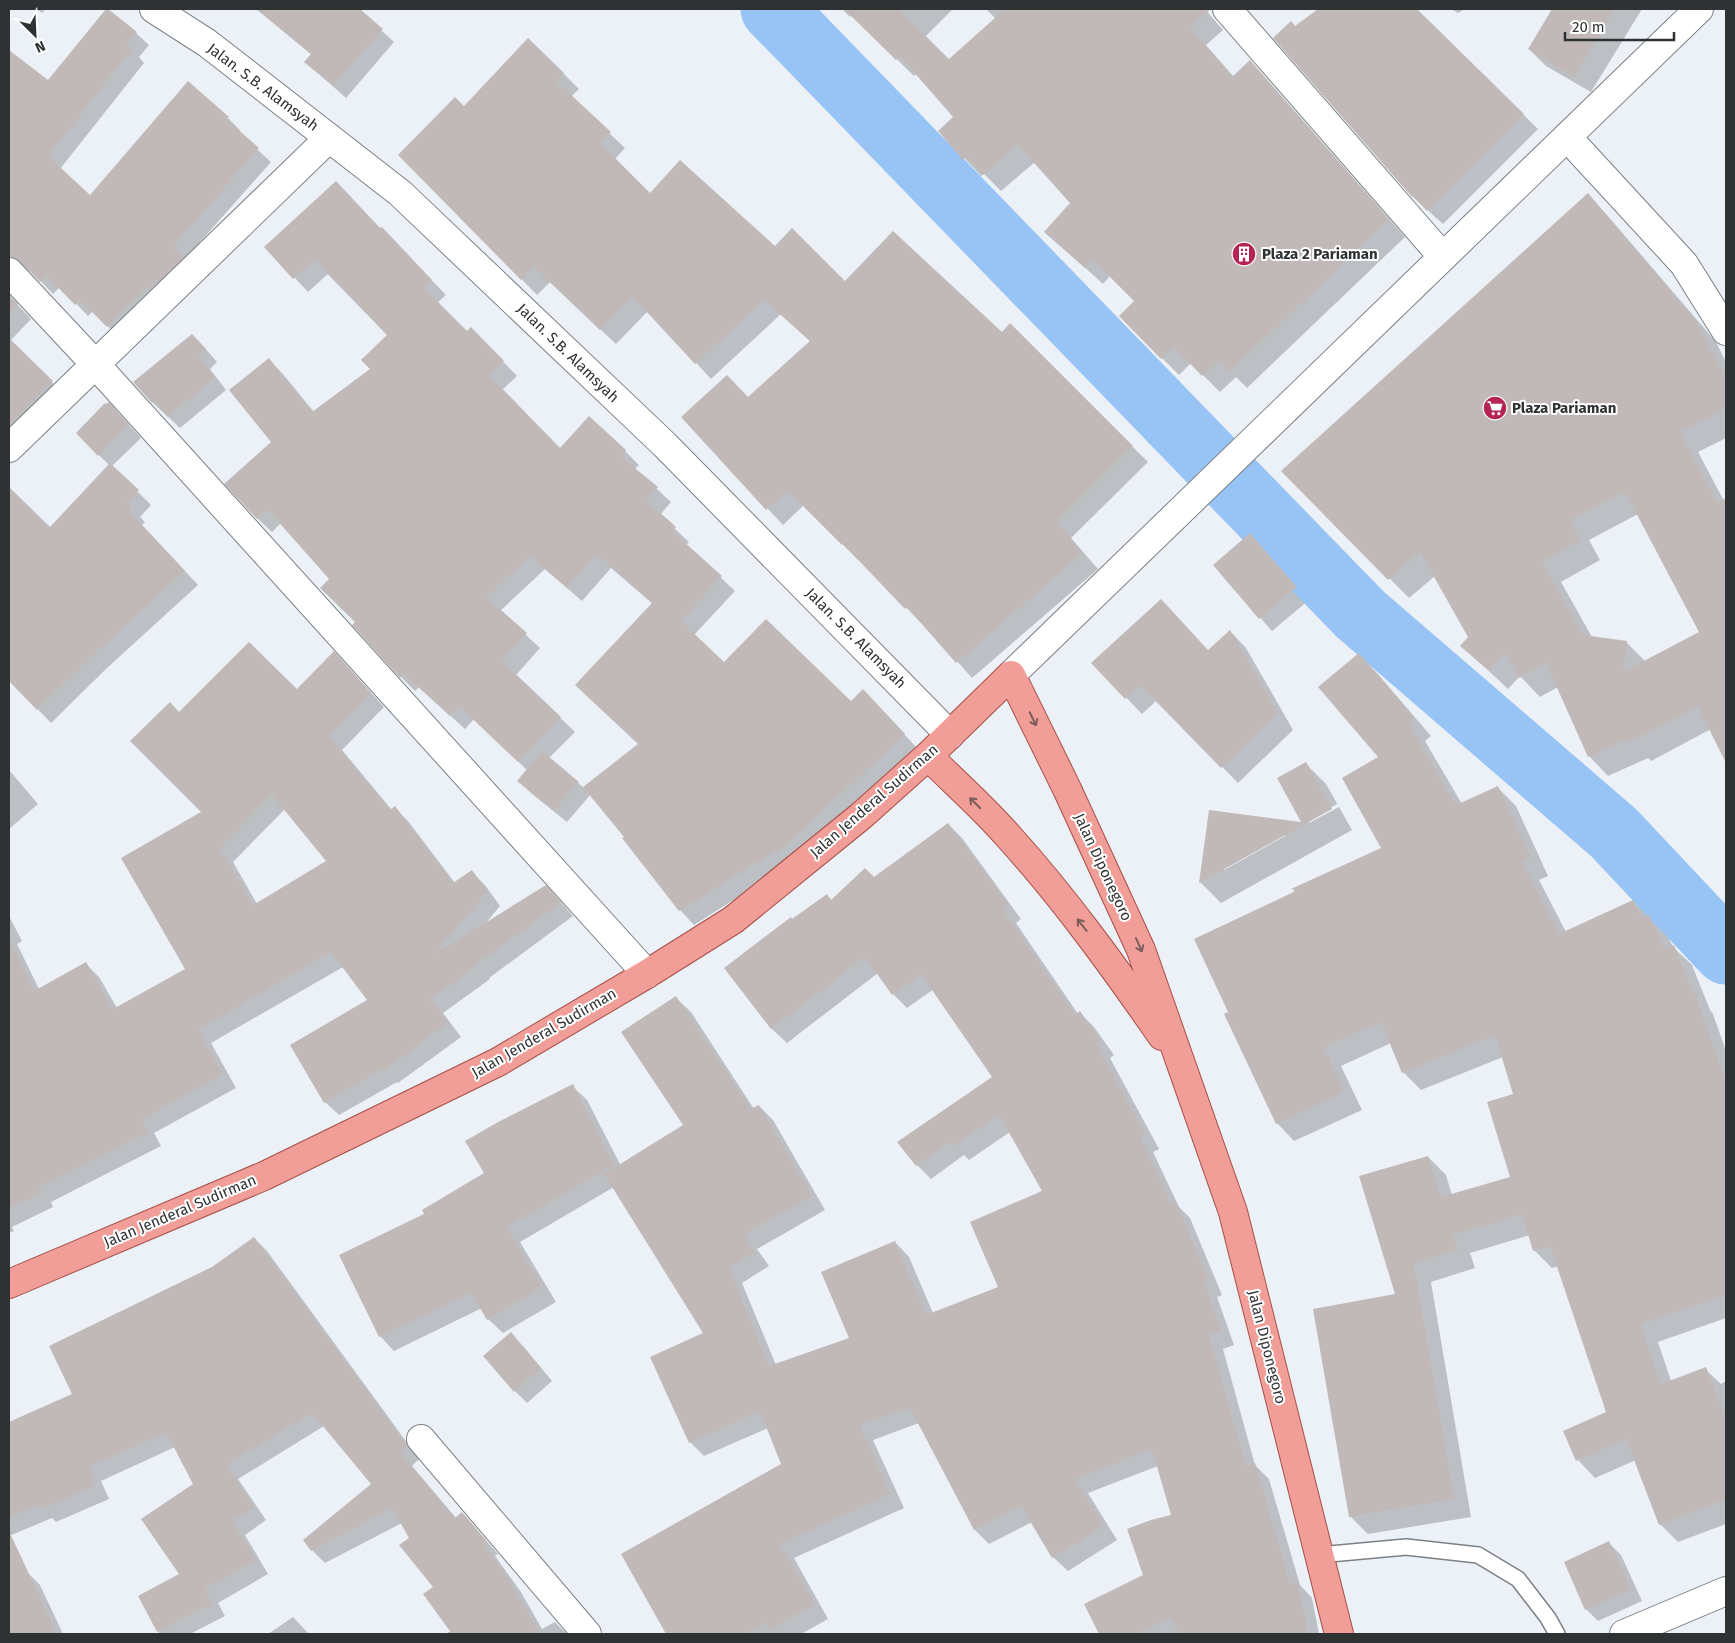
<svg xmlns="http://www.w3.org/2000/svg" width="1735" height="1643" font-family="'Fira Sans',sans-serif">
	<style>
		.shadow { fill: #0003; fill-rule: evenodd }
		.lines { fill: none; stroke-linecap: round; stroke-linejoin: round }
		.river { stroke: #97c3f5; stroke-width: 65 }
		.building { fill: #c1b9b8; fill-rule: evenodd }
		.service-casing { stroke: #7c8185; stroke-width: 18 }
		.minor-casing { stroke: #7c8185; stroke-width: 30 }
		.tertiary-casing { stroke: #7c8185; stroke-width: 30 }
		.secondary-casing { stroke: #7c8185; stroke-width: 30 }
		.primary-casing { stroke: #a64f47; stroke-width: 30 }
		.service { stroke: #fff; stroke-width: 15 }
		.minor { stroke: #fff; stroke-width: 28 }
		.tertiary { stroke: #fff; stroke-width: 28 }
		.secondary { stroke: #fff; stroke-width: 28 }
		.primary { stroke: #f09e97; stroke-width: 28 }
		.oneway { stroke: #7c5d5b }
		.labels { text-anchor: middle; stroke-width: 4; stroke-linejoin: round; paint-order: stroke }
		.street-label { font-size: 15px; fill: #2f3233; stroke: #fff }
		.poi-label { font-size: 15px; font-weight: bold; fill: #2f3233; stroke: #fff; text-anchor: start }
	</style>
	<rect width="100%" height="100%" fill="#ebf1f6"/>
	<!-- shadow -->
	<path class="shadow" d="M 37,9 L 46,9 L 42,13 Z
		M 256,9 L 343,9 L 348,13 L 352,9 L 358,9 L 394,42 L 346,98 L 306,62 L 312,55 Z
		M 842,9 L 953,9 L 925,37 L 949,60 L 996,19 L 986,9 L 1205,9 L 1223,30 L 1206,45 L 1234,77 L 1266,79 L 1405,237 L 1247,388 L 1236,377 L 1220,392 L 1191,363 L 1179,375 L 1162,358 L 1136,301 L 1110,276 L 1103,284 L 1045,231 L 1071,203 L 1035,162 L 1001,191 L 984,174 L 981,176 L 939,131 L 955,117 L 917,73 L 914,76 L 852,15 L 850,17 Z
		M 1320,9 L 1415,9 L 1538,129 L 1443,224 L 1413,197 L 1340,113 L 1290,32 Z
		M 1451,9 L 1465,9 L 1458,13 Z
		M 1554,9 L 1642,9 L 1591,92 L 1546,66 L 1529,49 Z
		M 136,33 L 149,45 L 139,57 L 144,63 L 60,169 L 90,197 L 228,118 L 240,130 L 238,132 L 271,162 L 184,260 L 120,339 L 93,311 L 88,316 L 60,287 L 53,294 L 32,272 L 24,269 L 12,257 L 19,249 L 9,239 L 9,52 L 48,82 Z
		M 563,73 L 579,89 L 571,97 L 625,148 L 615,159 L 650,195 L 775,248 L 845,283 L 1002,333 L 1010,325 L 1148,462 L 1071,538 L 1098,569 L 972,678 L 922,622 L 921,623 L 859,559 L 858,560 L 804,505 L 783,525 L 683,417 L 749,399 L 811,342 L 781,314 L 711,379 L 648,311 L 616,344 L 550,282 L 537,295 L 399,155 L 464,107 Z
		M 1588,195 L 1607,215 L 1716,342 L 1726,362 L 1726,438 L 1698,452 L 1724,501 L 1726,500 L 1726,760 L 1711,729 L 1651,761 L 1648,758 L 1608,776 L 1589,756 L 1558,687 L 1540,697 L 1520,676 L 1508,689 L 1462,646 L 1470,637 L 1435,576 L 1409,598 L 1283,471 ZM 1638,514 L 1700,633 L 1645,661 L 1626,642 L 1592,637 L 1561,582 L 1600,560 L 1589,540 Z
		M 380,230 L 396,243 L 446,295 L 437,303 L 467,333 L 485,343 L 517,376 L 502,390 L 560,449 L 625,451 L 639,465 L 635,469 L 671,502 L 660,515 L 689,542 L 686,545 L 735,591 L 694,635 L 724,664 L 851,702 L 877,705 L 918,749 L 790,864 L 694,925 L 680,910 L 624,838 L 625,837 L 591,794 L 567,822 L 531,793 L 519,781 L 527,770 L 474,719 L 465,729 L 419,687 L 415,691 L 401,677 L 357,622 L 330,579 L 281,523 L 272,532 L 257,518 L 272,442 L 269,360 L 283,374 L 314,412 L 372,369 L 388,335 L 329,273 L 308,292 L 266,247 ZM 611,568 L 653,604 L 639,745 L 584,788 L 549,758 L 575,732 L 516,675 L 540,648 L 500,611 L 545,569 L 582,601 Z
		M 9,291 L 11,298 L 31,319 L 10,341 L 66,396 L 9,452 Z
		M 204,347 L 217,362 L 210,369 L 226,390 L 180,428 L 152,402 Z
		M 121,416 L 141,438 L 112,466 L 151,505 L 140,517 L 145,522 L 142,525 L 198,585 L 107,668 L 51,723 L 9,679 L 9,505 L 17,496 L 50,529 L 109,465 L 77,433 Z
		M 1250,535 L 1309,600 L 1272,631 L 1214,565 Z
		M 1230,631 L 1246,648 L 1293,730 L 1238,783 L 1157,700 L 1142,714 L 1093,663 L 1209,652 Z
		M 1358,655 L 1376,672 L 1431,736 L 1425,741 L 1462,804 L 1498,788 L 1516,806 L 1548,876 L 1539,880 L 1566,932 L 1633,901 L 1667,934 L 1673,947 L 1692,965 L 1710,1010 L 1713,1014 L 1726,1051 L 1726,1318 L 1658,1342 L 1671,1381 L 1705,1369 L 1721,1384 L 1726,1381 L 1726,1524 L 1678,1542 L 1660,1524 L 1636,1460 L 1595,1478 L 1578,1460 L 1608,1413 L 1559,1266 L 1552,1268 L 1534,1250 L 1530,1235 L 1470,1253 L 1475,1268 L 1431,1282 L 1471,1517 L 1368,1534 L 1350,1516 L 1428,1157 L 1446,1175 L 1452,1195 L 1512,1178 L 1515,1094 L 1503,1057 L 1421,1090 L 1403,1072 L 1391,1043 L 1341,1066 L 1362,1110 L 1294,1141 L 1277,1123 L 1230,1013 L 1296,893 L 1293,890 L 1383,848 L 1380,757 Z
		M 347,666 L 384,707 L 342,750 L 392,810 L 395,808 L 408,821 L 455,883 L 472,872 L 485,885 L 500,906 L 485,924 L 559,900 L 573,916 L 489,978 L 490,979 L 443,1013 L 461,1037 L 398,1083 L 397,1082 L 339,1115 L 325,1102 L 369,1001 L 343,967 L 211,1043 L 236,1088 L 154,1133 L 161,1146 L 51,1202 L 53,1207 L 12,1227 L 14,1231 L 9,1233 L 9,1090 L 22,1084 L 9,1058 L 9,916 L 22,941 L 17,944 L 39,989 L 86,964 L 99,977 L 117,1008 L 187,969 L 203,812 L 180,714 L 297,691 ZM 285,809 L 328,861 L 257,904 L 233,862 Z
		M 1305,763 L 1326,784 L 1352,830 L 1221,903 L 1200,882 L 1210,812 L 1303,824 ZM 1337,804 L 1339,807 L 1309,823 L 1309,820 ZM 1284,834 L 1285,836 L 1224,870 L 1224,867 Z
		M 9,770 L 38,804 L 9,829 Z
		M 948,824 L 962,838 L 1021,919 L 1016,923 L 1078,1014 L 1080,1013 L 1094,1027 L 1114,1055 L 1110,1058 L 1159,1149 L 1153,1152 L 1179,1207 L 1190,1218 L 1222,1295 L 1217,1297 L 1234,1345 L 1223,1349 L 1255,1465 L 1269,1479 L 1300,1585 L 1312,1598 L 1319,1634 L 1100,1634 L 1086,1605 L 1145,1576 L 1172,1516 L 1158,1466 L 1088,1493 L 1117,1540 L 1068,1571 L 1053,1557 L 1032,1522 L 989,1544 L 975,1530 L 919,1423 L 873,1440 L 904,1508 L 794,1558 L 828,1619 L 801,1634 L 667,1634 L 623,1554 L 783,1465 L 768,1428 L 704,1456 L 690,1442 L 705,1333 L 614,1187 L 520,1242 L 556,1302 L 503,1333 L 488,1319 L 482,1308 L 394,1351 L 380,1336 L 426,1214 L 486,1174 L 572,1086 L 587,1100 L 621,1166 L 684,1126 L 676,998 L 691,1012 L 754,1109 L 759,1106 L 773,1120 L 825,1210 L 757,1249 L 769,1266 L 742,1283 L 776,1365 L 850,1338 L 895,1242 L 909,1257 L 933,1313 L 999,1288 L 1043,1192 L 1010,1132 L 969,1160 L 964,1155 L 931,1179 L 917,1165 L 993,1077 L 934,989 L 907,1008 L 893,994 L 878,973 L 787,1043 L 772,1029 L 726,969 L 793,920 L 874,878 Z
		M 254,1238 L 267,1251 L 419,1459 L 412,1466 L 456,1518 L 462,1513 L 498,1554 L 495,1556 L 521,1592 L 542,1629 L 555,1622 L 567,1634 L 445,1634 L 451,1631 L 435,1587 L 411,1538 L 402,1523 L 325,1563 L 312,1550 L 373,1484 L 324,1426 L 238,1479 L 266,1520 L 245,1535 L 268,1574 L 218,1603 L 225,1616 L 190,1634 L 160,1634 L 158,1631 L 180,1575 L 195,1484 L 175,1447 L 101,1481 L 109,1499 L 56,1522 L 52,1518 L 9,1536 L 9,1423 L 73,1395 L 213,1268 Z
		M 523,1346 L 552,1381 L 527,1403 L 515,1391 Z
		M 1609,1543 L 1621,1555 L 1642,1601 L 1598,1621 L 1586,1609 Z
		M 27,1572 L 40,1585 L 63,1634 L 9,1634 L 9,1580 Z
		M 293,1617 L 309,1634 L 268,1634 Z"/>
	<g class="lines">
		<!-- river -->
		<path class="river" d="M 773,9 L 1360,614 L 1614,833 L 1726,952"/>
	</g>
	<!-- building -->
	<path class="building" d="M 106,9 L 108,9 L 137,32 L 126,45 L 132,49 L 48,156 L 90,195 L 188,81 L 229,117 L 226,119 L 259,148 L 173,247 L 183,258 L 158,282 L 156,280 L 107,327 L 80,300 L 75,305 L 47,276 L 40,282 L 20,261 L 14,257 L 9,257 L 9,50 L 48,80 Z
		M 257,9 L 360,9 L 383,29 L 333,86 L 304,62 L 311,54 Z
		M 844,9 L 898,9 L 949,59 L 1005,9 L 1211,9 L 1190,27 L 1232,77 L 1250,60 L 1389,219 L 1230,372 L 1219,361 L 1202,376 L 1174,347 L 1161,359 L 1119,316 L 1134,301 L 1093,260 L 1085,268 L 1044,232 L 1070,203 L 1018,145 L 983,175 L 967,157 L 963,160 L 938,131 L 953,117 L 900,56 L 896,60 Z
		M 1318,9 L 1417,9 L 1524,114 L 1427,211 L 1413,196 L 1412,197 L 1273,38 L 1291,21 L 1295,26 Z
		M 1552,9 L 1615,9 L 1574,77 L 1528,49 Z
		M 528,38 L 564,73 L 556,81 L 611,132 L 600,143 L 650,193 L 680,160 L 775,246 L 792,228 L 845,281 L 893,231 L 1002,332 L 1010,323 L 1133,446 L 1057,522 L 1083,553 L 956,663 L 907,607 L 905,609 L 843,544 L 842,545 L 788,491 L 766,510 L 681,417 L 727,375 L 748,397 L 810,341 L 764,300 L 695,364 L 632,296 L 600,330 L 534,267 L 521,280 L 398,155 L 455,97 L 464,106 Z
		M 336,181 L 380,228 L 382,227 L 432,280 L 424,288 L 467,331 L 471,327 L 504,361 L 489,375 L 560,448 L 589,416 L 626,450 L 620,456 L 658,487 L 646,500 L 676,527 L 672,531 L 722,576 L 681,621 L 724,662 L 766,619 L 851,701 L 863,689 L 905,734 L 778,853 L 775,851 L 679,911 L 622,838 L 624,837 L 583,787 L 638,744 L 575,685 L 652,603 L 597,554 L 567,588 L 530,556 L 486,597 L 527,633 L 502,661 L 561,717 L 518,762 L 459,706 L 450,716 L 404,674 L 400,678 L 352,625 L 355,622 L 320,588 L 329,579 L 267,509 L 257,519 L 224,484 L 271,442 L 229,390 L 269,358 L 312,412 L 370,369 L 361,360 L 387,335 L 314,260 L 293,279 L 264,247 Z
		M 1588,193 L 1696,321 L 1726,378 L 1726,408 L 1680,432 L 1717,503 L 1726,498 L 1726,763 L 1698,707 L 1630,742 L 1628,739 L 1588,757 L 1546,663 L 1519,678 L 1505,652 L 1488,670 L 1460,646 L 1468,637 L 1420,552 L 1388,580 L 1281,471 ZM 1625,492 L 1699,632 L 1623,672 L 1627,641 L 1583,635 L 1542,562 L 1581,540 L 1570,520 Z
		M 9,295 L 18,304 L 9,314 Z
		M 192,334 L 206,349 L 198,356 L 215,377 L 168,417 L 154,401 L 152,403 L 133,382 Z
		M 9,338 L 53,381 L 9,426 Z
		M 109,402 L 129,425 L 98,456 L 76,433 L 105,403 L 106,404 Z
		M 110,463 L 139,490 L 127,503 L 132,508 L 129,511 L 185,571 L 94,654 L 37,710 L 9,681 L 9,487 L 50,527 Z
		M 1250,533 L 1297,587 L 1259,619 L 1213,565 Z
		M 1161,599 L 1208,650 L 1230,630 L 1278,713 L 1221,768 L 1140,685 L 1125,699 L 1091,663 Z
		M 249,642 L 297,689 L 334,651 L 371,693 L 329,736 L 390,810 L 395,806 L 453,883 L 472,870 L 487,891 L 435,954 L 546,885 L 561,902 L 477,964 L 478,965 L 430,999 L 448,1022 L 384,1071 L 382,1069 L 324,1103 L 290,1045 L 367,1000 L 331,952 L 198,1030 L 223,1074 L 141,1120 L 148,1132 L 38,1188 L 41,1193 L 9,1208 L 9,938 L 34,991 L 86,962 L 113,1009 L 185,969 L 121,858 L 201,812 L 130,741 L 170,702 L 179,712 ZM 272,795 L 326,861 L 253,905 L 220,848 Z
		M 1359,653 L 1414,717 L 1408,723 L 1456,805 L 1498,786 L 1531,858 L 1522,862 L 1559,934 L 1633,900 L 1642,918 L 1649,915 L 1665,949 L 1674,945 L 1694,995 L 1695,994 L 1726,1081 L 1726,1295 L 1641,1324 L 1661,1384 L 1706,1367 L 1726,1421 L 1726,1499 L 1659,1525 L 1626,1439 L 1576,1461 L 1563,1431 L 1606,1412 L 1550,1246 L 1533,1251 L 1522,1214 L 1453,1235 L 1458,1250 L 1414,1264 L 1454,1499 L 1349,1517 L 1313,1309 L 1395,1294 L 1359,1176 L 1428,1156 L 1441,1197 L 1510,1177 L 1487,1102 L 1513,1094 L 1495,1035 L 1402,1073 L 1381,1022 L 1324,1047 L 1344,1092 L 1276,1124 L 1224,1014 L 1228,1012 L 1194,939 L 1298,890 L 1291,889 L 1381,848 L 1342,778 L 1378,757 L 1318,687 Z
		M 542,751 L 579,782 L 554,811 L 517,781 Z
		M 1306,762 L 1332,809 L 1199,883 L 1209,810 L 1301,822 L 1277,778 Z
		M 948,823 L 1008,904 L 1002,909 L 1075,1015 L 1080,1011 L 1100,1040 L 1096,1043 L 1145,1134 L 1140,1137 L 1171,1204 L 1176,1202 L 1209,1281 L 1204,1283 L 1221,1330 L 1209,1335 L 1246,1466 L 1255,1463 L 1290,1584 L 1298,1582 L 1308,1634 L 1179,1634 L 1171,1617 L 1137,1634 L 1099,1634 L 1084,1604 L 1143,1575 L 1127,1529 L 1151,1520 L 1171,1515 L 1152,1449 L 1075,1479 L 1104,1526 L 1052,1558 L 1021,1506 L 974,1530 L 910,1408 L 860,1425 L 890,1494 L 780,1544 L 815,1604 L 770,1630 L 766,1623 L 746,1634 L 666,1634 L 621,1554 L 781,1464 L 760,1411 L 689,1443 L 650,1357 L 703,1333 L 604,1174 L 683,1125 L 621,1032 L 676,996 L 751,1109 L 759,1105 L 812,1196 L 744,1234 L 755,1252 L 729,1268 L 769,1366 L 849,1338 L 821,1272 L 895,1241 L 926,1315 L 998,1287 L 970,1222 L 1042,1191 L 999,1115 L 953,1146 L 950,1141 L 916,1166 L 897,1142 L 992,1077 L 921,974 L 892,995 L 865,957 L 771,1029 L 724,968 L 791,917 L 792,919 L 827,894 L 831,900 L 865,868 L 874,877 Z
		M 573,1084 L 614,1165 L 507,1227 L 542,1287 L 487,1320 L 471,1293 L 379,1337 L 339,1255 L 424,1214 L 422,1210 L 484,1173 L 465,1141 L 500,1121 Z
		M 254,1237 L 407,1446 L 400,1452 L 455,1518 L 462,1512 L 486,1540 L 483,1543 L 508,1578 L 540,1634 L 452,1634 L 423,1594 L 433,1587 L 399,1545 L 409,1538 L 392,1508 L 311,1551 L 303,1540 L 371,1484 L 312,1413 L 226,1465 L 254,1507 L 232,1521 L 256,1560 L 205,1589 L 212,1603 L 157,1632 L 138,1596 L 179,1574 L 141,1519 L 193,1484 L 166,1432 L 89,1467 L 96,1485 L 42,1509 L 40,1505 L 9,1517 L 9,1422 L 72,1394 L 49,1346 L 212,1267 Z
		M 511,1332 L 541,1368 L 514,1392 L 483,1356 Z
		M 9,1531 L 57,1634 L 9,1634 Z
		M 1609,1541 L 1631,1589 L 1585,1610 L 1564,1562 Z"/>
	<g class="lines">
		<!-- service casing -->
		<g class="service-casing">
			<path id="service" d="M 1319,1555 L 1406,1547 L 1478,1555 L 1518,1579 L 1548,1618 L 1557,1634"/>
		</g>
		<!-- minor casing -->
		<g class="minor-casing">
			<path id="minor" d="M 9,272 L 96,365 L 647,974
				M 9,448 L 329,138
				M 421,1439 L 587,1634"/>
		</g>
		<!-- tertiary casing -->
		<g class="tertiary-casing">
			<path id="tertiary" d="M 154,9 L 207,43 L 400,193 L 665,445 L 950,735
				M 1227,9 L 1443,257
				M 1567,137 L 1684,264 L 1726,331
				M 1624,1634 L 1726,1591"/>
		</g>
		<!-- secondary casing -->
		<g class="secondary-casing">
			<path id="secondary" d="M 1011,675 L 1699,9"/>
		</g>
		<!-- primary casing -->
		<g class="primary-casing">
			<path id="primary" d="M 928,756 C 955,783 984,808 1009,837 C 1065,899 1114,967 1162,1036
				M 9,1284 L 264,1176 L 498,1062 L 647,974 L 733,920 L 861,816 L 928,756 L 1011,675 L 1067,789 L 1141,950 L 1233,1212 L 1339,1634"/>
		</g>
		<!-- service -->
		<use href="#service" class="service"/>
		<!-- minor -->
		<use href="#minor" class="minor"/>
		<!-- tertiary -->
		<use href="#tertiary" class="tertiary"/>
		<!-- secondary -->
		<use href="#secondary" class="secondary"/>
		<!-- primary -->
		<use href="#primary" class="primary"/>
	</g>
	<!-- one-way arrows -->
	<defs><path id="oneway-shaft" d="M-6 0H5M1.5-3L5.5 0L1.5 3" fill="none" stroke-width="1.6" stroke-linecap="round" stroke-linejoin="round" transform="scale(1.25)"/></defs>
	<g class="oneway">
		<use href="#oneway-shaft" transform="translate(1033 719) rotate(64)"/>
		<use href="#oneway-shaft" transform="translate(975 803) rotate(-135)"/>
		<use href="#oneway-shaft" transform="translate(1082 925) rotate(-128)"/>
		<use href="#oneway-shaft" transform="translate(1139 945) rotate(66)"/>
	</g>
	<!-- icons -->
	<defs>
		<g id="building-disc" transform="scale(1.25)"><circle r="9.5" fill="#b42454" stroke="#fff"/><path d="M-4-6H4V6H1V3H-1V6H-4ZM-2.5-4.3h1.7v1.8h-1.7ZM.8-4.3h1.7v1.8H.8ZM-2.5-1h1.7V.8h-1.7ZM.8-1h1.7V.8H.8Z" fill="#fff"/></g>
		<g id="supermarket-disc" transform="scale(1.25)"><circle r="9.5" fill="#b42454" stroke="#fff"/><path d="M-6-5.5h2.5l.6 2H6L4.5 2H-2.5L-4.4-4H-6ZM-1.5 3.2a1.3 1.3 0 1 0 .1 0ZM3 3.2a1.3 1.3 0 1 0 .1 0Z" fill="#fff"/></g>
	</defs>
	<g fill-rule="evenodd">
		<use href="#building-disc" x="1244" y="254"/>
		<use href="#supermarket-disc" x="1495" y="408"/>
	</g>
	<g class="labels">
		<!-- street labels -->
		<g class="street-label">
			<text transform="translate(263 87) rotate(37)" y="5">Jalan. S.B. Alamsyah</text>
			<text transform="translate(568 353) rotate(44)" y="5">Jalan. S.B. Alamsyah</text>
			<text transform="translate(856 638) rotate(45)" y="5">Jalan. S.B. Alamsyah</text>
			<text transform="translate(874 801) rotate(-41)" y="5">Jalan Jenderal Sudirman</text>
			<text transform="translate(1103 867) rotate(65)" y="5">Jalan Diponegoro</text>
			<text transform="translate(544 1033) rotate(-30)" y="5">Jalan Jenderal Sudirman</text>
			<text transform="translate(180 1211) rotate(-23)" y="5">Jalan Jenderal Sudirman</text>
			<text transform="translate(1267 1347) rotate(76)" y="5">Jalan Diponegoro</text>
		</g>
		<!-- poi labels -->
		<g class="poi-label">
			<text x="1262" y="259">Plaza 2 Pariaman</text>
			<text x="1512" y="413">Plaza Pariaman</text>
		</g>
	</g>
	<!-- border -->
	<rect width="1735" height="1643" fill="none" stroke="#2f3233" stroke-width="20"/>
	<!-- north arrow -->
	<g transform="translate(35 35) rotate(156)" stroke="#ffffff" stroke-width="4" paint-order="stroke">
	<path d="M0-4L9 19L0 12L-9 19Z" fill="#2f3233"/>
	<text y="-8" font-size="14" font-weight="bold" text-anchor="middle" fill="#2f3233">N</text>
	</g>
	<!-- scale -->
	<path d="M1565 32v8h109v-8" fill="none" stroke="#2f3233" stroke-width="2.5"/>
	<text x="1572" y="32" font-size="15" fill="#2f3233" stroke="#ffffff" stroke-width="4" paint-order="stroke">20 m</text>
</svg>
